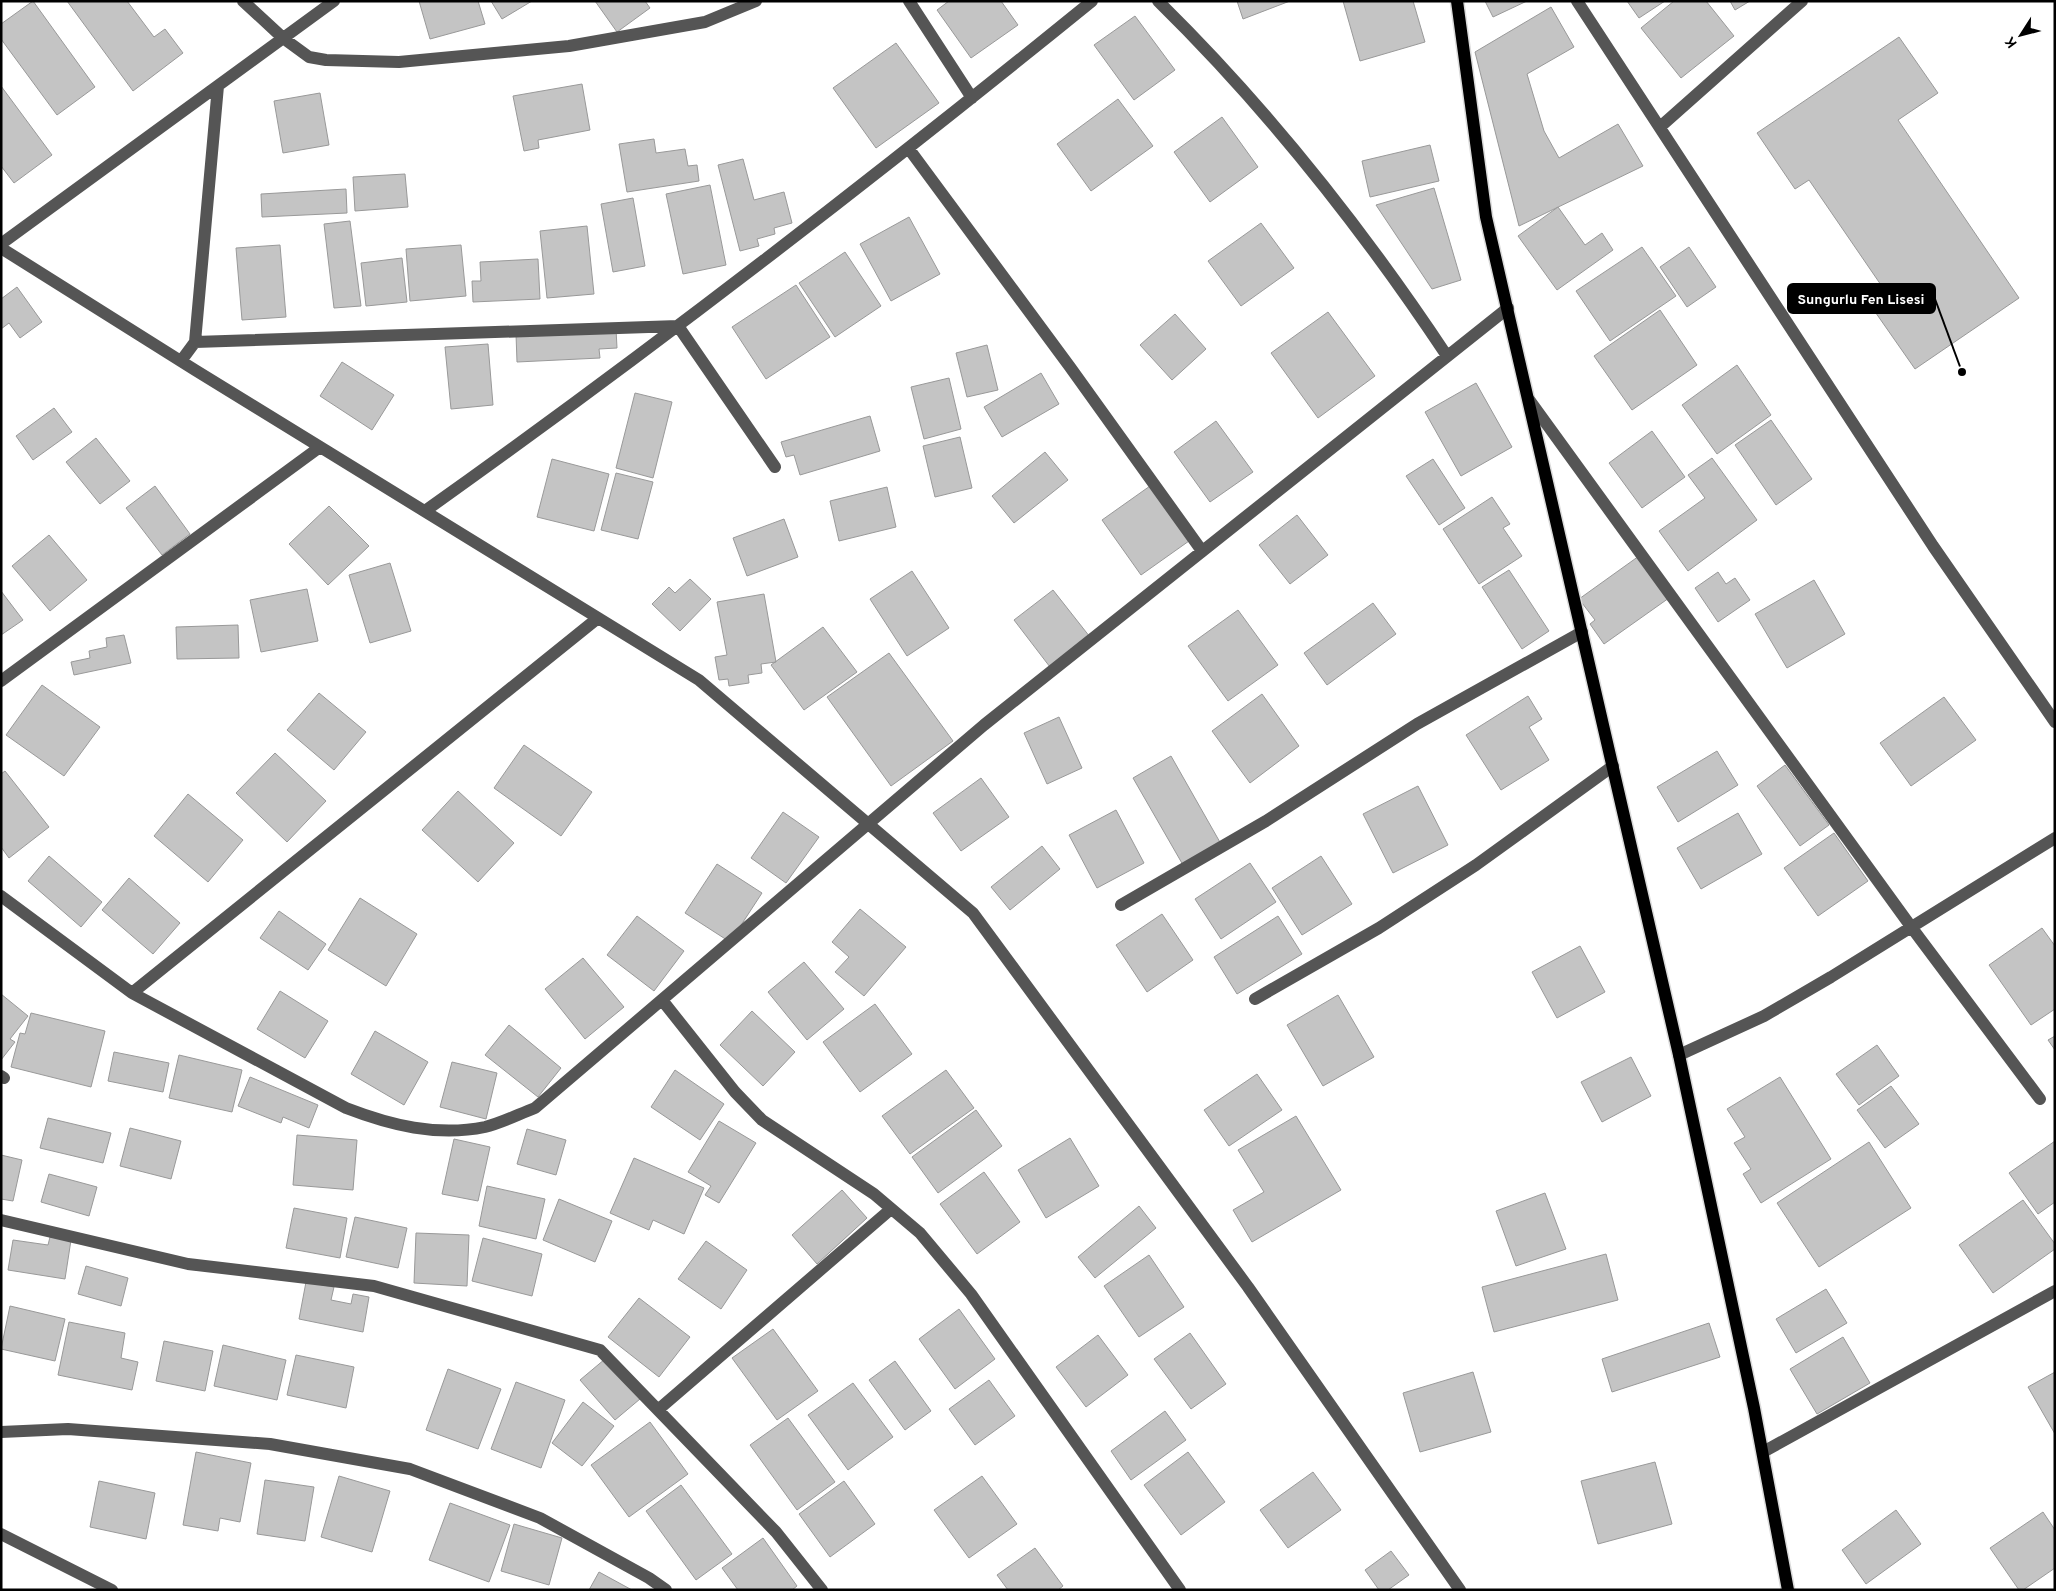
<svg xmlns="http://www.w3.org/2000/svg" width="2056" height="1591" font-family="Overpass,sans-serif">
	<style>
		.building { fill: #c4c4c4; stroke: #999 }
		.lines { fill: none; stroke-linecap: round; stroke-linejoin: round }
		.major-casing { stroke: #dbdbdb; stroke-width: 15 }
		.minor { stroke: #555; stroke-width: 12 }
		.major { stroke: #000; stroke-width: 12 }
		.leader { fill: none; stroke: #000; stroke-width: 2 }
		.callout-dot { fill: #000; stroke: #fff; stroke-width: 2 }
		.callout { fill: #000; stroke: #000; stroke-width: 2 }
		.callout-label { font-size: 14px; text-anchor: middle; font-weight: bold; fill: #fff }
	</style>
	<rect width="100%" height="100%" fill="#fff"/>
	<!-- building -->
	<path class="building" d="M 33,1 L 95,87 L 57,115 L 1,39 L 1,24 Z
		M 67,1 L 127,1 L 154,37 L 165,29 L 183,53 L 133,91 Z
		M 419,1 L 478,1 L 485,24 L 430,39 Z
		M 491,1 L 532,1 L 502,19 Z
		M 595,1 L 645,1 L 650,8 L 617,32 Z
		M 949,1 L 1001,1 L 1018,25 L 971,58 L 937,10 Z
		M 1237,1 L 1290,1 L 1243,19 Z
		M 1343,1 L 1413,1 L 1425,42 L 1360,61 Z
		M 1485,1 L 1527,1 L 1493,17 Z
		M 1627,1 L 1665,1 L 1639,18 Z
		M 1674,1 L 1706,1 L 1734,36 L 1681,78 L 1641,28 Z
		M 1730,1 L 1750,1 L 1735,10 Z
		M 1551,7 L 1574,47 L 1527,74 L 1544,131 L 1559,158 L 1618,124 L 1643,166 L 1519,226 L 1475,52 Z
		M 1135,16 L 1175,70 L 1134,100 L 1094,45 Z
		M 1899,37 L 1938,93 L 1898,120 L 2019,298 L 1915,369 L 1864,296 L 1881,285 L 1809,180 L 1795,189 L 1757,133 Z
		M 896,43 L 939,103 L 876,148 L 833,88 Z
		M 582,84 L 590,130 L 538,140 L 539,148 L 524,151 L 513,96 Z
		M 1,86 L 52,155 L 14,183 L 1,166 Z
		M 320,93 L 329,145 L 283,153 L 274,101 Z
		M 1118,99 L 1153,146 L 1091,191 L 1057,144 Z
		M 1222,117 L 1258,167 L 1210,202 L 1174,152 Z
		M 654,139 L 656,153 L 685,149 L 688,166 L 697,165 L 699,181 L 627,192 L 619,144 Z
		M 1430,145 L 1439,181 L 1370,197 L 1362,161 Z
		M 743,159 L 754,200 L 784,192 L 792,223 L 774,228 L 775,234 L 757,239 L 759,246 L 740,251 L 718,165 Z
		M 405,174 L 408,207 L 355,211 L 353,177 Z
		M 710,185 L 726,265 L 683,274 L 666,194 Z
		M 1434,188 L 1461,280 L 1432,289 L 1376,205 Z
		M 346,189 L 347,213 L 262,217 L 261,194 Z
		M 633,198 L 645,266 L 613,272 L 601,204 Z
		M 1558,207 L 1585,245 L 1602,233 L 1613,250 L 1557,290 L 1518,236 Z
		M 909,217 L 940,274 L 891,301 L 860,244 Z
		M 350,221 L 361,306 L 334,308 L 324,224 Z
		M 1261,223 L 1294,268 L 1241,306 L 1208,261 Z
		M 587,226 L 594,294 L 547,298 L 540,231 Z
		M 280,245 L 286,317 L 242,320 L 236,248 Z
		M 461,245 L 466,296 L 410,301 L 406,249 Z
		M 1642,247 L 1676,296 L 1610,341 L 1576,291 Z
		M 1689,247 L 1716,287 L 1687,307 L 1660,267 Z
		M 845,252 L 881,306 L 835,337 L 799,283 Z
		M 402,258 L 407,302 L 366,306 L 361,263 Z
		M 538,259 L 540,299 L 473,302 L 472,281 L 481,281 L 480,262 Z
		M 796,285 L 830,337 L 766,379 L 732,327 Z
		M 17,287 L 42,322 L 20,338 L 9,323 L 1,329 L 1,299 Z
		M 1660,310 L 1697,365 L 1632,410 L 1594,356 Z
		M 1328,312 L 1375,376 L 1318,418 L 1271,353 Z
		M 1175,314 L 1206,349 L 1172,380 L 1140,345 Z
		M 616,329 L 617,348 L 599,349 L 600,358 L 517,362 L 516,334 Z
		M 488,344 L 493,405 L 451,409 L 445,347 Z
		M 987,345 L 998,390 L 967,397 L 956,353 Z
		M 342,362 L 394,395 L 372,430 L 320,396 Z
		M 1737,365 L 1771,415 L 1717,454 L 1682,405 Z
		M 1041,373 L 1059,404 L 1002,437 L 984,407 Z
		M 949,378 L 961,429 L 924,439 L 911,387 Z
		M 1476,383 L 1512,447 L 1461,476 L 1425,412 Z
		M 635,393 L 672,402 L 653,478 L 616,468 Z
		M 54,408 L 72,432 L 33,460 L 16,436 Z
		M 870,416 L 880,451 L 800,475 L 794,455 L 786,457 L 781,442 Z
		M 1771,420 L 1812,479 L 1776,505 L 1735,445 Z
		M 1216,421 L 1253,472 L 1210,502 L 1174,452 Z
		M 1652,431 L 1685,477 L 1642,508 L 1609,463 Z
		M 960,437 L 972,488 L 935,497 L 923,446 Z
		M 96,438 L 130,481 L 100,504 L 66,462 Z
		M 1045,452 L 1068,480 L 1014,523 L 992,496 Z
		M 1712,458 L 1757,520 L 1688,571 L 1659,531 L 1705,498 L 1688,475 Z
		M 552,459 L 609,474 L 594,531 L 537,517 Z
		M 1433,459 L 1465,508 L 1439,525 L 1406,476 Z
		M 616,473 L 653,482 L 638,539 L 601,530 Z
		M 155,486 L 190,534 L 162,555 L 126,508 Z
		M 1150,486 L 1189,541 L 1141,575 L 1102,520 Z
		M 887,487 L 896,527 L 839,541 L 830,501 Z
		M 1492,497 L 1510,524 L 1503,528 L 1522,556 L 1479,584 L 1443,529 Z
		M 329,506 L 369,546 L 328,585 L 289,544 Z
		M 1297,515 L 1328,555 L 1290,584 L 1259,545 Z
		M 784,519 L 798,557 L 747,576 L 733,538 Z
		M 49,535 L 87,580 L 50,611 L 12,566 Z
		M 1639,556 L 1669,598 L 1604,644 L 1590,624 L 1595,620 L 1579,599 Z
		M 390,563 L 411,631 L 370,643 L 349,575 Z
		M 1509,570 L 1549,631 L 1522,649 L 1482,587 Z
		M 912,571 L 949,628 L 907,656 L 870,599 Z
		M 1718,572 L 1726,584 L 1735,578 L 1750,600 L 1718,622 L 1695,588 Z
		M 690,579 L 711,599 L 680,631 L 652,604 L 669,587 L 675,593 Z
		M 1814,580 L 1845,634 L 1787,668 L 1755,614 Z
		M 307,589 L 318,641 L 261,652 L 250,600 Z
		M 1053,590 L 1090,637 L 1050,667 L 1014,620 Z
		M 1,591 L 23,620 L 1,635 Z
		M 764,594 L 776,662 L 761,664 L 762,673 L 748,675 L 749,683 L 729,686 L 728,679 L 719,680 L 715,657 L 727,655 L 717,602 Z
		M 1373,603 L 1396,634 L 1327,685 L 1304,653 Z
		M 1238,610 L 1278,665 L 1228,701 L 1188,646 Z
		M 238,625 L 239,658 L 177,659 L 176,627 Z
		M 823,627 L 857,672 L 804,710 L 771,665 Z
		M 124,635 L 131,663 L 74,675 L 71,662 L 90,658 L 89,651 L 107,647 L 106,638 Z
		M 889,653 L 953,741 L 891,786 L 827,697 Z
		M 42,685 L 100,727 L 64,776 L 6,735 Z
		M 319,693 L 366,732 L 334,770 L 287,730 Z
		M 1262,694 L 1299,746 L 1250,783 L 1212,731 Z
		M 1528,696 L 1542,719 L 1529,727 L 1549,760 L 1501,790 L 1466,735 Z
		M 1944,697 L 1976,740 L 1911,786 L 1880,743 Z
		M 1059,717 L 1082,768 L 1047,784 L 1024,733 Z
		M 524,745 L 592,792 L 561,836 L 494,788 Z
		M 1717,751 L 1738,785 L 1678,822 L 1657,787 Z
		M 275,753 L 326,801 L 287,842 L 236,793 Z
		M 1171,756 L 1221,844 L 1183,865 L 1133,778 Z
		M 1785,765 L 1829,825 L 1800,846 L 1757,786 Z
		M 5,771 L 49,827 L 9,858 L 1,847 L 1,774 Z
		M 981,778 L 1009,817 L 961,851 L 933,813 Z
		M 1418,786 L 1448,845 L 1393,873 L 1363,814 Z
		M 458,791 L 514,843 L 478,882 L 422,830 Z
		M 188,794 L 243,840 L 208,882 L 154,836 Z
		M 1116,810 L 1144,863 L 1097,888 L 1069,835 Z
		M 783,812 L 819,837 L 786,883 L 751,858 Z
		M 1738,813 L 1762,854 L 1701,889 L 1677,848 Z
		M 1834,833 L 1868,881 L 1818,916 L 1784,868 Z
		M 1042,846 L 1060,869 L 1010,910 L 991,887 Z
		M 49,856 L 102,902 L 81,927 L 28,881 Z
		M 1321,856 L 1352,904 L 1302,935 L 1272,888 Z
		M 1250,863 L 1276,902 L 1221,939 L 1195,899 Z
		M 717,864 L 762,893 L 730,942 L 685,913 Z
		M 129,878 L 180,923 L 153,954 L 102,910 Z
		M 360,898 L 417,934 L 386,986 L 328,950 Z
		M 860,909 L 906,947 L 864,996 L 835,972 L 849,957 L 832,942 Z
		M 279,911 L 326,944 L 308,970 L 260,938 Z
		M 1162,914 L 1193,960 L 1147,992 L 1116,945 Z
		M 637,916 L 684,951 L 654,991 L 607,955 Z
		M 1278,916 L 1302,954 L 1237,994 L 1214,957 Z
		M 2042,928 L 2055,946 L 2055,1009 L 2031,1025 L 1989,965 Z
		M 1580,946 L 1605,992 L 1557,1018 L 1532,972 Z
		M 583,958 L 624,1007 L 585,1039 L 545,989 Z
		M 804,962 L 844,1009 L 807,1040 L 768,992 Z
		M 280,991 L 328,1021 L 305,1058 L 257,1029 Z
		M 1,994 L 28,1016 L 10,1039 L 15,1042 L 1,1060 Z
		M 1338,995 L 1374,1057 L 1323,1086 L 1287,1025 Z
		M 875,1004 L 912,1054 L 860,1092 L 823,1042 Z
		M 752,1011 L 795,1052 L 763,1086 L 720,1045 Z
		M 31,1013 L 105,1031 L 91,1087 L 11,1067 L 20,1033 L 25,1034 Z
		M 509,1025 L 561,1068 L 538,1097 L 485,1055 Z
		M 375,1031 L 428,1062 L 404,1105 L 351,1074 Z
		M 2055,1036 L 2055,1050 L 2048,1040 Z
		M 1877,1045 L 1899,1076 L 1859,1105 L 1836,1074 Z
		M 114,1052 L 169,1063 L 163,1092 L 108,1081 Z
		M 179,1055 L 242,1070 L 232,1112 L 169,1098 Z
		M 1631,1057 L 1651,1096 L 1602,1122 L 1581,1082 Z
		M 452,1062 L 497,1073 L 486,1119 L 440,1107 Z
		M 675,1070 L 724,1104 L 700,1140 L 651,1107 Z
		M 946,1070 L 974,1108 L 910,1154 L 882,1116 Z
		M 1257,1074 L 1282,1110 L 1229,1146 L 1204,1110 Z
		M 250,1077 L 318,1105 L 309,1128 L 283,1117 L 281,1123 L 238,1106 Z
		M 1780,1077 L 1831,1159 L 1761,1203 L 1743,1174 L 1751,1169 L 1734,1143 L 1745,1137 L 1727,1109 Z
		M 1891,1086 L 1919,1124 L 1885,1148 L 1857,1110 Z
		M 976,1110 L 1002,1146 L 938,1193 L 912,1157 Z
		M 1296,1116 L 1341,1190 L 1252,1242 L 1233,1210 L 1264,1192 L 1238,1150 Z
		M 48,1118 L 111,1133 L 103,1163 L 40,1148 Z
		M 719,1121 L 756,1143 L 719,1203 L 705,1195 L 711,1186 L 688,1172 Z
		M 130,1128 L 181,1141 L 171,1179 L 120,1166 Z
		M 527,1129 L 566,1140 L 556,1175 L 517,1164 Z
		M 297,1135 L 357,1140 L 353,1190 L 293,1185 Z
		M 1070,1138 L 1099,1186 L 1046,1218 L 1018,1170 Z
		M 454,1139 L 490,1147 L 478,1201 L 442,1194 Z
		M 2055,1141 L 2055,1202 L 2038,1214 L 2009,1173 Z
		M 1869,1142 L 1911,1208 L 1819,1267 L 1777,1203 Z
		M 1,1155 L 22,1160 L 13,1201 L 1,1199 Z
		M 634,1158 L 704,1188 L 684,1234 L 653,1220 L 649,1230 L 610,1213 Z
		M 984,1172 L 1020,1222 L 977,1254 L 940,1204 Z
		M 49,1174 L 97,1187 L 89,1216 L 41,1202 Z
		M 487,1186 L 545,1199 L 536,1239 L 479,1226 Z
		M 842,1190 L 867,1218 L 817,1264 L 792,1235 Z
		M 1545,1193 L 1566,1249 L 1516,1266 L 1496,1211 Z
		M 559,1199 L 612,1221 L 595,1262 L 543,1240 Z
		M 2023,1200 L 2055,1244 L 2055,1249 L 1993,1293 L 1959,1245 Z
		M 1139,1206 L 1156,1228 L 1095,1278 L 1078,1257 Z
		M 294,1208 L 347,1218 L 340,1258 L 286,1248 Z
		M 355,1217 L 407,1228 L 398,1268 L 346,1257 Z
		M 416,1233 L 469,1235 L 467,1286 L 414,1283 Z
		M 50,1237 L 71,1240 L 65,1279 L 8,1270 L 13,1240 L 48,1245 Z
		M 483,1238 L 542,1254 L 532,1296 L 472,1281 Z
		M 706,1241 L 747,1270 L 721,1309 L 678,1279 Z
		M 1606,1254 L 1618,1300 L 1494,1332 L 1482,1287 Z
		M 1149,1255 L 1184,1307 L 1139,1337 L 1104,1286 Z
		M 86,1266 L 128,1278 L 121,1306 L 78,1294 Z
		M 306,1282 L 334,1287 L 331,1300 L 351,1304 L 353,1294 L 369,1297 L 363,1332 L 299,1319 Z
		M 1826,1289 L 1847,1323 L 1796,1353 L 1776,1319 Z
		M 639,1298 L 690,1337 L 659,1377 L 608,1337 Z
		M 10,1306 L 65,1319 L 55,1361 L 1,1349 Z
		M 959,1309 L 995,1359 L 955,1389 L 919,1339 Z
		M 69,1322 L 125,1333 L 121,1358 L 138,1362 L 132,1390 L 58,1375 Z
		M 1709,1323 L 1720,1357 L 1612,1392 L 1602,1359 Z
		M 773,1329 L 818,1391 L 777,1420 L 732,1358 Z
		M 1190,1333 L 1226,1384 L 1191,1409 L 1154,1359 Z
		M 1098,1335 L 1128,1375 L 1086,1407 L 1056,1367 Z
		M 1843,1337 L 1870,1383 L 1817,1414 L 1790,1369 Z
		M 164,1341 L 213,1351 L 205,1391 L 156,1381 Z
		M 223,1345 L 286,1360 L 277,1400 L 214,1386 Z
		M 296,1355 L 354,1367 L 346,1408 L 287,1395 Z
		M 605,1359 L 640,1399 L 615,1420 L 580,1380 Z
		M 895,1361 L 931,1411 L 905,1430 L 869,1380 Z
		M 448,1369 L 501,1389 L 478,1449 L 426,1430 Z
		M 1473,1372 L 1491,1432 L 1420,1452 L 1403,1393 Z
		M 2055,1372 L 2055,1434 L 2028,1387 Z
		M 989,1380 L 1015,1416 L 975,1445 L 949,1409 Z
		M 516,1382 L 565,1400 L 541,1468 L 491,1449 Z
		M 853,1383 L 893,1437 L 848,1470 L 808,1415 Z
		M 583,1402 L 614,1426 L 582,1466 L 552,1443 Z
		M 1165,1411 L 1186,1440 L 1131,1480 L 1111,1451 Z
		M 788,1418 L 835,1482 L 797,1510 L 750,1445 Z
		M 650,1422 L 688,1474 L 629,1517 L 591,1465 Z
		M 196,1452 L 251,1463 L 240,1522 L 220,1518 L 218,1531 L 183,1525 Z
		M 1188,1452 L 1225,1502 L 1181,1535 L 1144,1485 Z
		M 1655,1462 L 1672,1524 L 1598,1544 L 1581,1481 Z
		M 1313,1472 L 1341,1510 L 1288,1548 L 1260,1510 Z
		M 339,1476 L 390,1491 L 372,1552 L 321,1537 Z
		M 982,1476 L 1017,1524 L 969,1558 L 934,1510 Z
		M 265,1480 L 314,1487 L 305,1541 L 257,1534 Z
		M 99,1481 L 155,1493 L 146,1539 L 90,1527 Z
		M 844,1481 L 875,1524 L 830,1557 L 799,1514 Z
		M 681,1485 L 732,1554 L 696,1580 L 646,1511 Z
		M 450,1503 L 510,1525 L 489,1582 L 429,1560 Z
		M 1896,1510 L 1921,1544 L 1866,1584 L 1842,1550 Z
		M 2043,1512 L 2055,1530 L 2055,1568 L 2023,1590 L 2019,1590 L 1990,1548 Z
		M 514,1524 L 562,1538 L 549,1585 L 501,1571 Z
		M 763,1538 L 797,1586 L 792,1590 L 738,1590 L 722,1568 Z
		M 1035,1548 L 1063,1586 L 1058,1590 L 1008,1590 L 997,1575 Z
		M 1391,1551 L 1409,1575 L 1388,1590 L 1379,1590 L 1365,1570 Z
		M 599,1572 L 632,1590 L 589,1590 Z"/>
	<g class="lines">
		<!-- major casing -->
		<g class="major-casing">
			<path id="major" d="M 1457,1 L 1486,217 L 1679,1055 L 1754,1408 L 1788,1590"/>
		</g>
		<!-- minor -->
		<path class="minor" d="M 243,1 L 283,38 L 309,57 L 326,60 L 399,62 L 569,46 L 705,22 L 756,1
			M 909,1 L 972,98
			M 1158,1 C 1268,109 1362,228 1447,356
			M 1577,1 L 1933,546 L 2055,722
			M 1660,127 L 1802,1
			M 909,149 L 1070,367 L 1202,551
			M 1,244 L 334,1
			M 1,248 L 195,370 L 699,680 L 973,913 L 1248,1287 L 1460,1590
			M 195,342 L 218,86
			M 181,361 L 195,342 L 678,326 L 775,467
			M 1530,401 L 1912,928 L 2040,1099
			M 425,511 C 653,349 874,178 1092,1
			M 1,681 L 320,447
			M 1,896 L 132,993 L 346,1108 C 390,1125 437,1137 485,1127 C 502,1123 519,1114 535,1108 L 984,725 L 1508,308
			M 1121,905 L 1266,821 L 1417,724 L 1582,632
			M 132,993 L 598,618
			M 1255,999 L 1379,928 L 1476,865 L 1613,766
			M 662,1000 L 735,1092 L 762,1120 L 874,1194 L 920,1233 L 971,1294 L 1180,1590
			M 1679,1055 L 1764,1016 L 1831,977 L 2055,838
			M 1,1076 L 4,1078
			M 1,1220 L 188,1264 L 374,1286 L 600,1350 L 776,1532 L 822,1590
			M 659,1409 L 891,1209
			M 1,1432 L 68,1429 L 270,1444 L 410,1469 L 540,1518 L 649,1578 L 666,1590
			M 1763,1452 L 2055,1291
			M 1,1534 L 112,1590"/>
		<!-- major -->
		<use href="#major" class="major"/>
	</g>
	<!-- callouts -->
	<path class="leader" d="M1962 372L1935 299"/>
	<circle class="callout-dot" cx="1962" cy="372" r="5"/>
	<rect class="callout" x="1788" y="284" width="147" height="29" rx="5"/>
	<g class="callout-label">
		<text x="1861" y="304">Sungurlu Fen Lisesi</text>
	</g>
	<!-- border -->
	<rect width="2056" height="1591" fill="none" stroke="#000000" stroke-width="5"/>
	<!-- north arrow -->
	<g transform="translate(2021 35) rotate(234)" stroke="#ffffff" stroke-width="4" paint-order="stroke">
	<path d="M0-4L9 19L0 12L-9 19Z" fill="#000000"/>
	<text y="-8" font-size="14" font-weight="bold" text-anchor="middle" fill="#000000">K</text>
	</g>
</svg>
